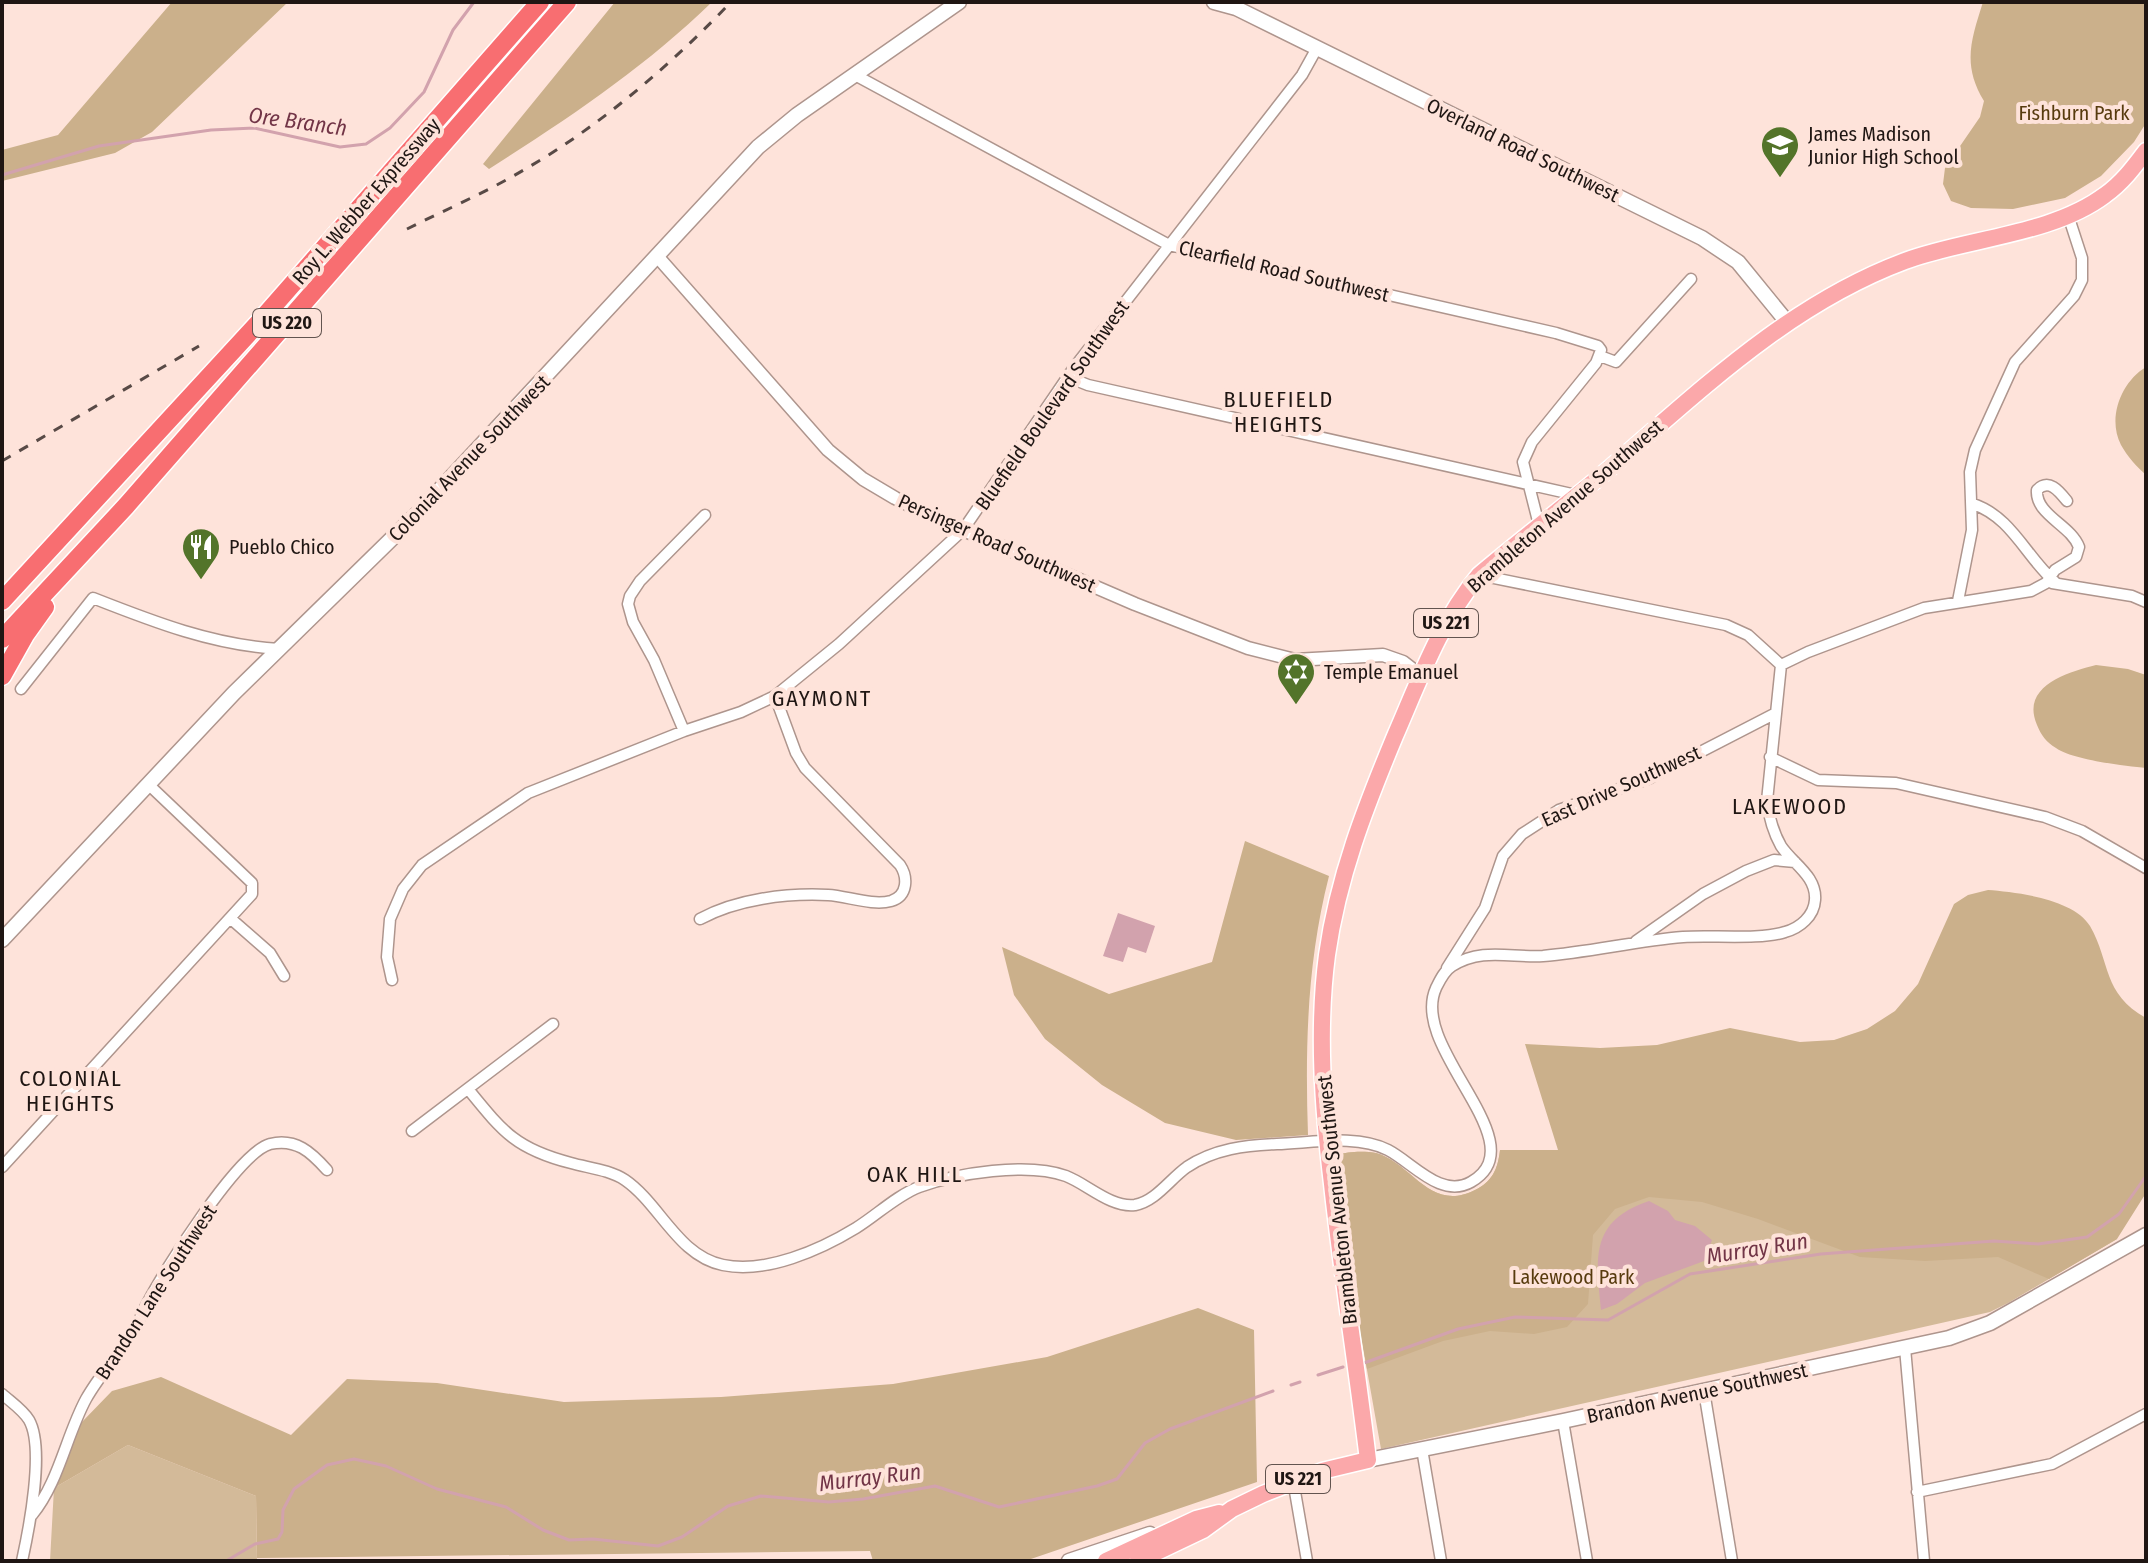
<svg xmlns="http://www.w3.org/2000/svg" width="2148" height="1563" font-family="'Fira Sans Condensed',sans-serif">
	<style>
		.green { fill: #d3ba99 }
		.forest { fill: #cbb08b }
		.water { fill: #d2a2ad }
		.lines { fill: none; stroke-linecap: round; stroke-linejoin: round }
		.stream { stroke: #d2a2ad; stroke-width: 3 }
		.minor-casing { stroke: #ae958d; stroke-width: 13 }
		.tertiary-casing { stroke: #ae958d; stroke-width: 15 }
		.secondary-casing { stroke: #ae958d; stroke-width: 17 }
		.primary-casing { stroke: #fff; stroke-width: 19 }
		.motorway-casing { stroke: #fff; stroke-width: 21 }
		.minor { stroke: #fff; stroke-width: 10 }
		.tertiary { stroke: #fff; stroke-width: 12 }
		.secondary { stroke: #fff; stroke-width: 14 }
		.primary { stroke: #fba8aa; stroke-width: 16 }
		.motorway { stroke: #f86e71; stroke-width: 18 }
		.rail { stroke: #584a46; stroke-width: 3; stroke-dasharray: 10 10; stroke-linecap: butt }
		.labels { text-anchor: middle; stroke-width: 8; stroke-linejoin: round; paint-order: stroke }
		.shield { fill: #fee3da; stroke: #62544f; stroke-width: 2 }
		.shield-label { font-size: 18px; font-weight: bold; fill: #1f1613 }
		.park-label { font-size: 20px; fill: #573b0e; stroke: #fee3da }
		.poi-label { font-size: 20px; fill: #1f1613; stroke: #fee3da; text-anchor: start }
		.street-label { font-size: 20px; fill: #1f1613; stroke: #fee3da }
		.water-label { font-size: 22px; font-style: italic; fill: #723547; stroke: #fee3da }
		.neighbourhood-label { font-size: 22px; letter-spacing: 2px; fill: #1f1613; stroke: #fee3da }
	</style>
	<rect width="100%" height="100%" fill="#fee3da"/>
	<!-- green -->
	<path class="green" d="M 1500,1150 L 2117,1239 L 2008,1303 L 1990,1312 L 1381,1449 L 1353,1291 L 1338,1155 C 1348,1151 1366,1151 1376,1153 C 1412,1163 1430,1213 1475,1190 C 1492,1182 1498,1169 1500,1150 Z
		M 128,1445 L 256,1496 L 257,1561 L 50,1561 L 54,1488 Z"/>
	<!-- forest -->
	<path class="forest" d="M 172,2 L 288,2 L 152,132 L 115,153 L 2,181 L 2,150 L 58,135 Z
		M 615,2 L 712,2 C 644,68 569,118 489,169 L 483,164 Z
		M 1983,2 L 2146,2 L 2146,123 L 2134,142 L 2101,176 L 2065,198 L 2013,209 L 1971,208 L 1951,201 L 1943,184 L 1945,168 L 1980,117 L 1984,101 C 1962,65 1971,40 1983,2 Z
		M 2146,367 L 2146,475 C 2137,467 2127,456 2121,445 C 2107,418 2121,382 2146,367 Z
		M 2096,665 L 2128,669 L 2146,675 L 2146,768 C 2125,766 2073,760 2056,748 C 2046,742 2041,735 2037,725 C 2020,686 2068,672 2096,665 Z
		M 1245,841 L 1329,876 C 1307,962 1305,1047 1308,1135 L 1236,1140 L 1165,1123 L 1102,1085 L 1045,1039 L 1014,995 L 1002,947 L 1109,994 L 1212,962 Z
		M 1988,890 C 2016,892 2074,899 2090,926 C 2111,963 2102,993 2146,1018 L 2146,1193 L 2117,1239 L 2049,1279 L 1998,1257 L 1925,1261 L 1860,1257 L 1758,1219 L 1702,1202 L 1649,1197 L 1615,1209 L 1593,1235 L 1588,1304 L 1567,1327 L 1534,1334 L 1490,1331 L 1443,1341 L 1367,1369 L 1353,1291 L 1338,1155 C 1348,1151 1366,1151 1376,1153 C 1412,1163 1430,1213 1475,1190 C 1492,1182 1498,1169 1500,1150 L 1558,1150 L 1525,1044 L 1600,1048 L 1657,1045 L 1730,1028 L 1800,1042 L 1834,1040 L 1867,1029 L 1895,1011 L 1918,984 L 1954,904 L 1968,895 Z
		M 1198,1308 L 1254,1330 L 1257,1482 L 1025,1561 L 873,1561 L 870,1551 L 257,1558 L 256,1496 L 128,1445 L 54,1488 L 80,1424 L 112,1391 L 161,1377 L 291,1435 L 347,1379 L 437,1383 L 564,1402 L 721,1397 L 893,1384 L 1047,1357 Z"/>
	<!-- water -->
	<path class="water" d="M 1118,913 L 1155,926 L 1146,953 L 1128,947 L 1123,962 L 1103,956 Z
		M 1649,1201 L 1668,1211 L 1675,1220 L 1695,1226 L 1712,1240 L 1704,1261 L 1645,1283 L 1617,1304 L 1601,1310 C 1596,1259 1589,1221 1649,1201 Z"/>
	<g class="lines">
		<!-- stream -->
		<path class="stream" d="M 2,175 L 99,146 L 211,130 L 254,128 L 340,147 L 366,144 L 390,128 L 424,92 L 453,30 L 474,2
			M 1364,1363 L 1458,1329 L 1515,1317 L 1608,1320 L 1690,1274 L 1821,1254 L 1994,1241 L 2038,1244 L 2087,1237 L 2119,1214 L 2146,1176
			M 1318,1375 L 1343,1367
			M 1291,1385 L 1300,1382
			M 226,1561 L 255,1544 L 278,1539 L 282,1532 L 283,1510 L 294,1489 L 327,1465 L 354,1459 L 386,1466 L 437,1489 L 506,1507 L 543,1530 L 569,1540 L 593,1539 L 658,1546 L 682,1537 L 728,1506 L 761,1496 L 829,1502 L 863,1499 L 935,1486 L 999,1507 L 1097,1486 L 1117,1479 L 1145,1443 L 1170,1429 L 1273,1391"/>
		<!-- minor casing -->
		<g class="minor-casing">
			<path id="minor" d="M 855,75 L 1169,245 L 1556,333 L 1598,346 L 1601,350 L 1596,363 L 1532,442 L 1523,462 L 1539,525
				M 1600,356 L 1616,362 L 1691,279
				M 1068,377 L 1088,385 L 1576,495
				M 1973,504 C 2012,517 2026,557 2055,582
				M 1479,575 L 1726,625 L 1748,635 L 1781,665
				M 2052,583 L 2132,596 L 2146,602
				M 1958,601 L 1972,530 L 1970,472 L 1975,450 L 2015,362 L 2074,296 L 2082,280 L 2082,258 L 2068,215
				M 1781,665 L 1808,652 L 1924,608 L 2031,591 L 2046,583 L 2055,570 L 2076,557 L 2079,547 C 2071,525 2035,515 2037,490 C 2049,478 2059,491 2067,501
				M 21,689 L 93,598 C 154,622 213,645 279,649
				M 684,731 L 654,660 L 633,622 L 628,604 L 630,596 L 640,581 L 705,515
				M 1770,757 L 1818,780 L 1896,783 L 2045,817 L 2082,831 L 2146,868
				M 230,918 L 270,953 L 284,976
				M 700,919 C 737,899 786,893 828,895 C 847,896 872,906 891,901 C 908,896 908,877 900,865 L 805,768 L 796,753 L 775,696
				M 1636,941 L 1703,894 L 1746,871 L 1774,860 L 1795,862
				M 1447,968 L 1485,908 L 1503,856 L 1522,834 L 1559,810 L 1650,778 L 1776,713
				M 392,980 L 387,957 L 390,919 L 403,889 L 422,865 L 528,793 L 684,731 L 741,712 L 775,696 L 839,644 L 963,530 L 1073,369 L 1302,75 L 1317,48
				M 468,1089 C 503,1132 516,1149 571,1163 C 589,1168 610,1170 625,1180 C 660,1204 678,1256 723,1265 C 766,1274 820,1250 856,1228 C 877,1215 896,1196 919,1187 C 957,1173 1028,1162 1066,1176 C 1087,1184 1111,1208 1135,1205 C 1156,1201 1170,1179 1187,1167 C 1214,1149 1246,1145 1277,1144 C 1311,1143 1357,1134 1388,1150 C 1413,1163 1441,1199 1471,1182 C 1539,1143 1408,1049 1436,988 C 1440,980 1444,971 1452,966 C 1482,947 1511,958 1543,956 C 1590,952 1636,941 1683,937 C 1711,935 1761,940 1785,932 C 1800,928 1814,916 1815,900 C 1817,876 1792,863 1781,846 C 1773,832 1769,817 1767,801 L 1781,665
				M 412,1131 L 553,1024
				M 2,1167 L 252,894 L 252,883 L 148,784
				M 1905,1348 L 1924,1561
				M 1704,1391 L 1732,1561
				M 2,1394 C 11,1402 23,1410 29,1420 C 45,1448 29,1529 22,1561
				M 1563,1421 L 1587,1561
				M 1422,1449 L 1441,1561
				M 1293,1480 L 1307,1561
				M 1917,1492 L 2052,1464 L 2146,1414
				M 32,1515 C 59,1482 66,1436 86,1399 C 100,1374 120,1353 135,1329 C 140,1320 143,1311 148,1302 C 165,1269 238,1153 270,1144 C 296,1138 311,1152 327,1170"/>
		</g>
		<!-- tertiary casing -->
		<g class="tertiary-casing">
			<path id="tertiary" d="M 657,256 L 828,450 L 863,479 L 895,498 L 931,516 L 1135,604 L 1248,648 L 1295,660 L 1383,655 L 1403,662 L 1421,676"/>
		</g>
		<!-- secondary casing -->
		<g class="secondary-casing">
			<path id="secondary" d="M 1214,2 L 1236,8 L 1702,238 L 1738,262 L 1787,322
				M 2,940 L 234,693 L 420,511 L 758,147 L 797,115 L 959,2
				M 1368,1460 L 1563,1421 L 1949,1338 L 1990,1323 L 2146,1235
				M 1069,1561 L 1150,1534"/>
		</g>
		<!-- primary casing -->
		<g class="primary-casing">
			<path id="primary" d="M 1106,1561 L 1196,1519 L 1219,1513
				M 1138,1561 L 1203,1530 L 1232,1509 L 1263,1494 L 1322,1471 L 1368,1460 C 1357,1368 1342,1276 1332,1184 C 1323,1109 1317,1030 1327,955 C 1338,877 1365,808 1395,736 C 1419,681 1440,622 1479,575 C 1517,543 1557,512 1596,480 C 1693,398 1784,306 1905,261 C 1967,238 2052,235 2105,195 C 2122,183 2134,167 2146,151"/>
		</g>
		<!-- motorway casing -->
		<g class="motorway-casing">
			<path id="motorway" d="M 2,601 L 261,320 L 540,2
				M 2,639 L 126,506 L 567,2
				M 2,676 L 25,635 L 45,607"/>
		</g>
		<!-- minor -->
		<use href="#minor" class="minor"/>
		<!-- tertiary -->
		<use href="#tertiary" class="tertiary"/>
		<!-- secondary -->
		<use href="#secondary" class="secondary"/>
		<!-- primary -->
		<use href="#primary" class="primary"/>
		<!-- motorway -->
		<use href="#motorway" class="motorway"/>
		<!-- rail -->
		<path class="rail" d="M 407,229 C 447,209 489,191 527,168 C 600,126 673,63 731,2
			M 2,461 L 199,346"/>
	</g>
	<!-- icons -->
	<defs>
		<g id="school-pin" transform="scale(2)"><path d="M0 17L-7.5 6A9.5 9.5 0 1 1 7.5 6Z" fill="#53742a" stroke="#fee3da"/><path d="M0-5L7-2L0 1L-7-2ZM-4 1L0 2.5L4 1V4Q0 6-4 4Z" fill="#fff"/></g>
		<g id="restaurant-pin" transform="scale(2)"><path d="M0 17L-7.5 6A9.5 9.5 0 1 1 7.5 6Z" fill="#53742a" stroke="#fee3da"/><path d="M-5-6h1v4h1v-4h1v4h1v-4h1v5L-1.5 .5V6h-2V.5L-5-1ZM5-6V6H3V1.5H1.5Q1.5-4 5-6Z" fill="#fff"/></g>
		<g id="synagogue-pin" transform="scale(2)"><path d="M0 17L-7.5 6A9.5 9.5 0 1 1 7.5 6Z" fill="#53742a" stroke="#fee3da"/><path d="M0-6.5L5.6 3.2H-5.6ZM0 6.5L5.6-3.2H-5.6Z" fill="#fff"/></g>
	</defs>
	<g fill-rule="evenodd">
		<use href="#school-pin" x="1780" y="145"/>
		<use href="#restaurant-pin" x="201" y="547"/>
		<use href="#synagogue-pin" x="1296" y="672"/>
	</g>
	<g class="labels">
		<!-- shield labels -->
		<g class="shield">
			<rect x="253" y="309" width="68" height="28" rx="6"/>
			<rect x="1414" y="609" width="64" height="28" rx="6"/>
			<rect x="1266" y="1465" width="64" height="28" rx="6"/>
		</g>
		<g class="shield-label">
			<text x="287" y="329">US 220</text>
			<text x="1446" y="629">US 221</text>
			<text x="1298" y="1485">US 221</text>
		</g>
		<!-- park labels -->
		<g class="park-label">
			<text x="2074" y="120">Fishburn Park</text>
			<text x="1573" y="1284">Lakewood Park</text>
		</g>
		<!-- poi labels -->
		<g class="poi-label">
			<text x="1808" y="141">James Madison<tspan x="1808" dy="23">Junior High School</tspan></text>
			<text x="229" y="554">Pueblo Chico</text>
			<text x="1324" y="679">Temple Emanuel</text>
		</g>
		<!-- street labels -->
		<g class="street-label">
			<text transform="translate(1523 150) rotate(26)" y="7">Overland Road Southwest</text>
			<text transform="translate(366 201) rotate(-49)" y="7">Roy L. Webber Expressway</text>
			<text transform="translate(1284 271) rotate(13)" y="7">Clearfield Road Southwest</text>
			<text transform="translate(1052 405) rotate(-55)" y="7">Bluefield Boulevard Southwest</text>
			<text transform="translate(469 458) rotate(-46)" y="7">Colonial Avenue Southwest</text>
			<text transform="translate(1565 506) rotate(-41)" y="7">Brambleton Avenue Southwest</text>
			<text transform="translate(997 543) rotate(24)" y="7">Persinger Road Southwest</text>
			<text transform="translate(1621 786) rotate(-24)" y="7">East Drive Southwest</text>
			<text transform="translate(1337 1200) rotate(-96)" y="7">Brambleton Avenue Southwest</text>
			<text transform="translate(156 1292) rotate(-57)" y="7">Brandon Lane Southwest</text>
			<text transform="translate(1697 1393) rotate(-12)" y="7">Brandon Avenue Southwest</text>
		</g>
		<!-- water labels -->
		<g class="water-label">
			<text transform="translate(298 121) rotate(8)" y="8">Ore Branch</text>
			<text transform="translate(1757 1248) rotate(-9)" y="8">Murray Run</text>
			<text transform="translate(870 1477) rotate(-7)" y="8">Murray Run</text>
		</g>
		<!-- neighbourhood labels -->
		<g class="neighbourhood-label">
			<text x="1279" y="407">BLUEFIELD<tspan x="1279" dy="25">HEIGHTS</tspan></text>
			<text x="822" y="706">GAYMONT</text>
			<text x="1790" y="814">LAKEWOOD</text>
			<text x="71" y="1086">COLONIAL<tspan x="71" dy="25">HEIGHTS</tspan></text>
			<text x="915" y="1182">OAK HILL</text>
		</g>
	</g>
	<!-- border -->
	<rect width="2148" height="1563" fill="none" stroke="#1f1613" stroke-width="8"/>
</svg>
